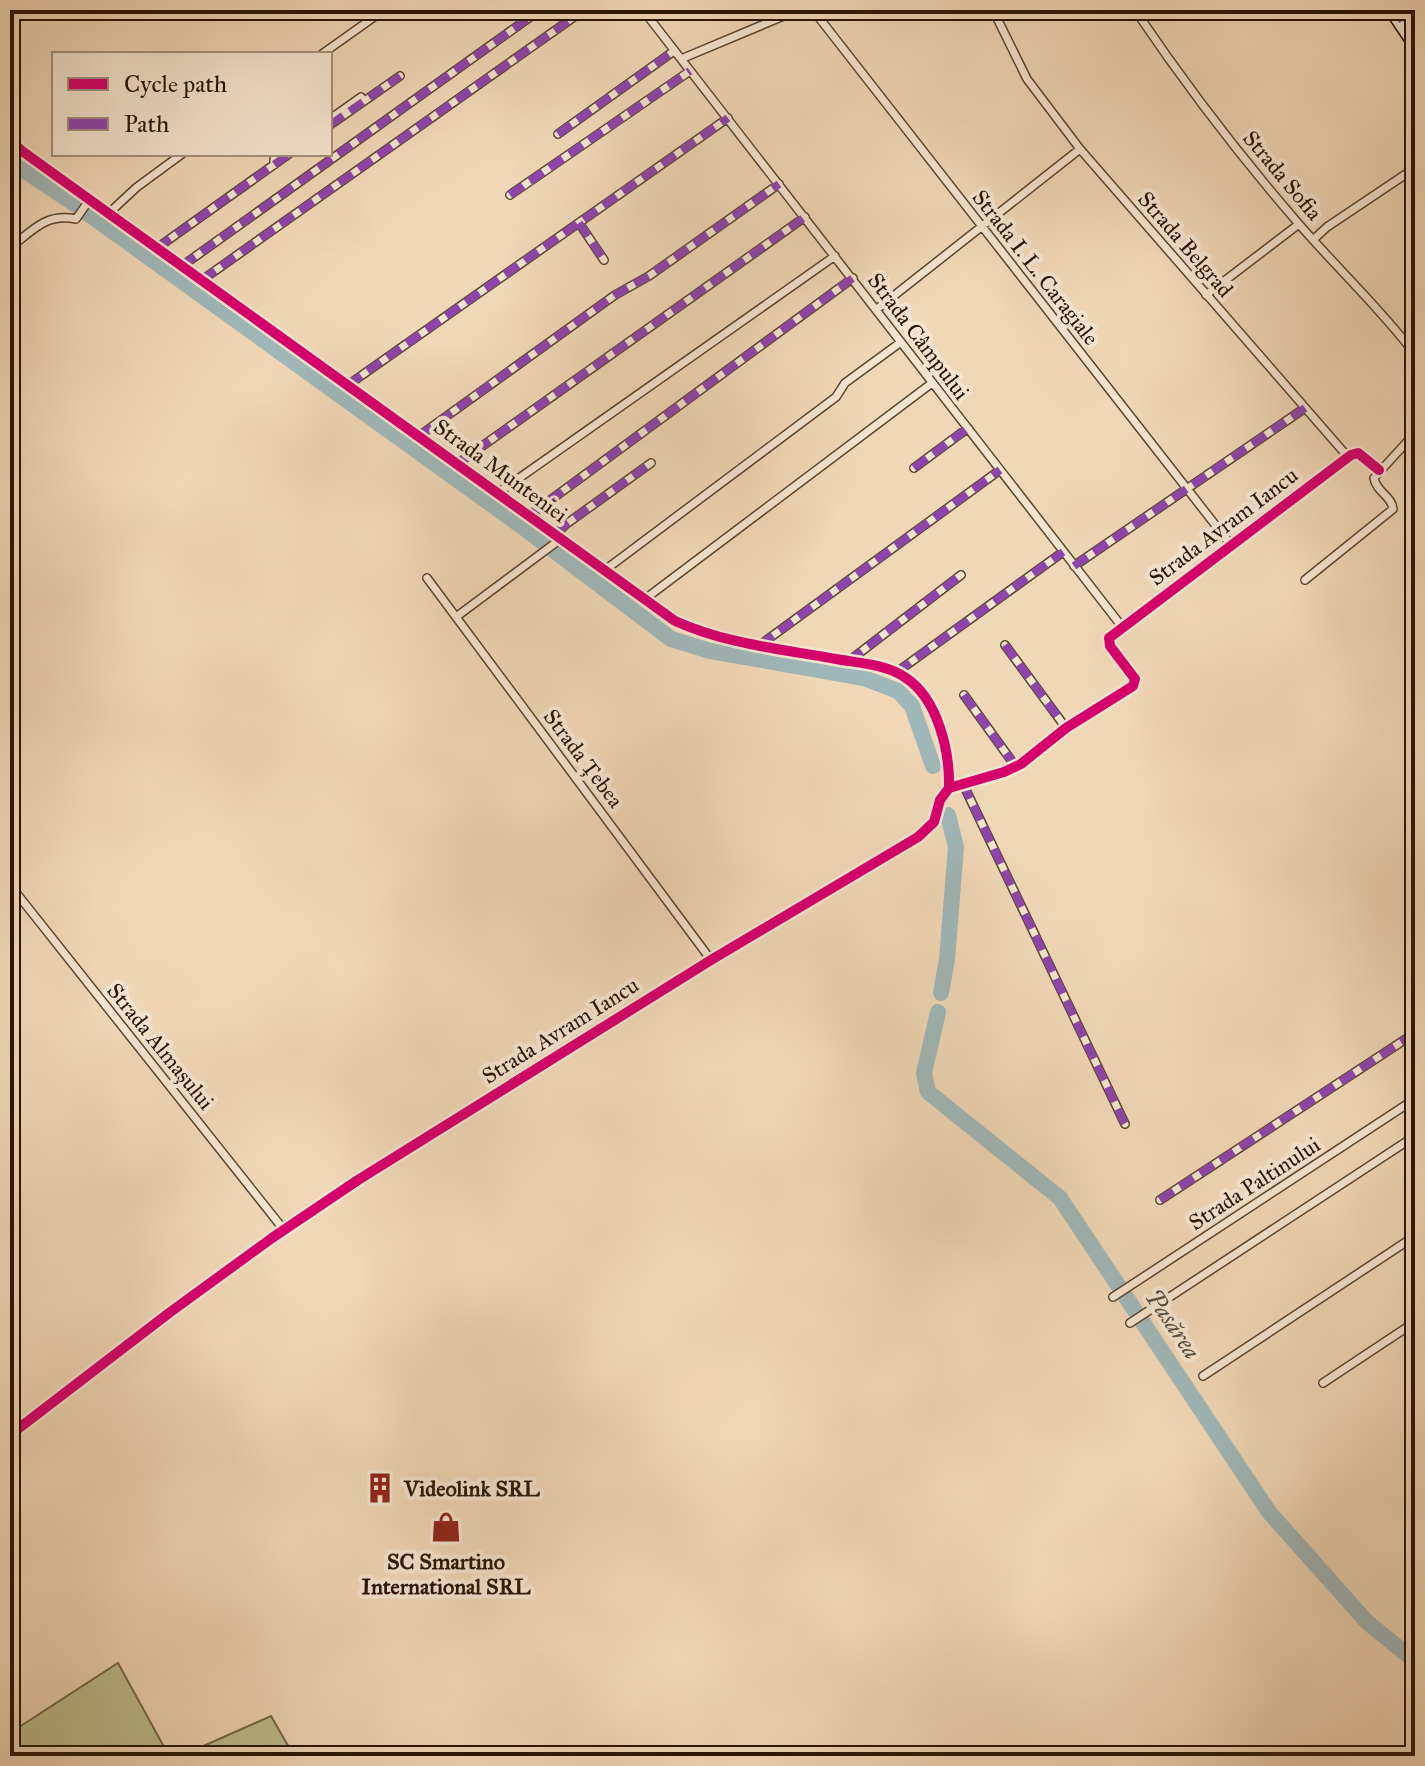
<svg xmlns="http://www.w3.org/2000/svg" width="1425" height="1766" font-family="'IM FELL Great Primer',serif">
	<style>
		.green { fill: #bcbd8b; stroke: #726846; stroke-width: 2 }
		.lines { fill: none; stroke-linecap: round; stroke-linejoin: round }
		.river { stroke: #a0b7b9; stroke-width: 16 }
		.street-casing { stroke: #5b452d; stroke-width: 10 }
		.secondary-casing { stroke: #291400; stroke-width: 13 }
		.street { stroke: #f5e5cf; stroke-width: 7 }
		.secondary { stroke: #f5e5cf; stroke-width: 10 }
		.quiet { stroke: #8e44ad; stroke-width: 8; stroke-dasharray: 16 8; stroke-linecap: butt }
		.cycleway-casing { stroke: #f5e5cf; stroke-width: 15 }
		.cycleway { stroke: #d6006c; stroke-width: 10 }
		.labels { text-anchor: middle; stroke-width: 8; stroke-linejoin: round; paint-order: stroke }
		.street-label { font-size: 22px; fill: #291400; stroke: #f5e5cf }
		.poi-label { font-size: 22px; font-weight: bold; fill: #291400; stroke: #f5e5cf; text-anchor: start }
		.water-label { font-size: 24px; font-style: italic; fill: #534d41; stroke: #f5e5cf }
	</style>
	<rect width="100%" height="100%" fill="#f0d7b5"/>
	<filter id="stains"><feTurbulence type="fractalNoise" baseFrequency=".0025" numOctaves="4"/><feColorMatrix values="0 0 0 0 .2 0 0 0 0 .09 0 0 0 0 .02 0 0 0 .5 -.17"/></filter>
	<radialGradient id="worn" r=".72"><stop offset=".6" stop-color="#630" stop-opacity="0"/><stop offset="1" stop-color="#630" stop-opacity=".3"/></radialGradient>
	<!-- green -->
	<path class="green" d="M 118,1663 L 169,1756 L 10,1756 L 10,1733 Z
		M 271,1716 L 294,1756 L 181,1756 Z"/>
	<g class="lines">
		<!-- river -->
		<path class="river" d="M 10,161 L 72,202 L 524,528 L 671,639 L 710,651 L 864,678 L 898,691 L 912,706 L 933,766
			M 941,993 L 947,959 L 956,847 L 948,815
			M 938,1012 L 924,1073 L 928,1092 L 1060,1198 L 1269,1512 L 1367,1622 L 1415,1661"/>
		<!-- street casing -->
		<g class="street-casing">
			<path id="street" d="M 643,10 L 1123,628
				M 813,10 L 1231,545
				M 993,10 L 1027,79 L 1080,149 L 1348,457
				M 1135,10 C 1185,84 1239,155 1298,223 C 1336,267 1379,307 1415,354
				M 1397,20 L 1408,10
				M 322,54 L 384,10
				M 681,59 L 798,10
				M 330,119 L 361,97
				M 330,125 L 400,76
				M 558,134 L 674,51
				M 10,140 L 22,151 L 675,621 C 726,644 781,649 836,659 C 858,663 887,664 906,678 C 938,699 950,752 949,788
				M 274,165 L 274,159 L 279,154
				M 510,195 L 690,71
				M 109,213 L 137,187 L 182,154
				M 579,223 L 604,260
				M 1314,239 L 1327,227 L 1415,168
				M 10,248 C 33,230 46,213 76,219 L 90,199
				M 157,248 L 289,154
				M 182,266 L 540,10
				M 202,280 L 584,10
				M 1206,295 L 1299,224
				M 877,309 L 1080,149
				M 348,385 L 728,118
				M 419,436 L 615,295 L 649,276 L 779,184
				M 457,464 L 805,217
				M 914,468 L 968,428
				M 498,493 L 835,256
				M 530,515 L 853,278
				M 557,534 L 565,525 L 651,463
				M 1074,566 L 1305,408
				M 605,570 L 836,397 L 845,383 L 901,342
				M 427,578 L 711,960
				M 1305,580 L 1393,509 C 1392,496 1376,492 1374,478 L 1415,433
				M 645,599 L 932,383
				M 456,617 L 562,538
				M 760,645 L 1000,470
				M 1005,645 L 1066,728
				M 849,661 L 961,575
				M 897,672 L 1063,552
				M 964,695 L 1016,767
				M 963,784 L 1125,1124
				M 10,885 L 284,1230
				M 1160,1200 L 1415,1033
				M 1113,1297 L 1415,1099
				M 1130,1323 L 1415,1136
				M 1203,1376 L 1415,1236
				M 1323,1383 L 1415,1322
				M 10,1435 L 169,1313 L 272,1238 L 358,1180 L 711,960 L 918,837 L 934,822 L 940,800 L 949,788 L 1004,772 L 1021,764 L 1066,728 L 1133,686 L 1135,679 L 1110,646 L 1109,638 L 1351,455 L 1358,453 L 1379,470"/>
		</g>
		<!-- secondary casing -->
		<g class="secondary-casing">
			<path id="secondary" d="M 1390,10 L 1415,47"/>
		</g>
		<!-- street -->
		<use href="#street" class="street"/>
		<!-- secondary -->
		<use href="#secondary" class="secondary"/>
		<!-- quiet -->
		<path class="quiet" d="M 1397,20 L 1408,10
			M 330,125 L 400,76
			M 558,134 L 674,51
			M 510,195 L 690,71
			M 579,223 L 604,260
			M 157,248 L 289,154
			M 182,266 L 540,10
			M 202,280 L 584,10
			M 348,385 L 728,118
			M 419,436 L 615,295 L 649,276 L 779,184
			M 457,464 L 805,217
			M 914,468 L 968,428
			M 530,515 L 853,278
			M 557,534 L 565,525 L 651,463
			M 1074,566 L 1305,408
			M 760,645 L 1000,470
			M 1005,645 L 1066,728
			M 849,661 L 961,575
			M 897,672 L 1063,552
			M 964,695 L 1016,767
			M 963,784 L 1125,1124
			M 1160,1200 L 1415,1033"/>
		<!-- cycleway casing -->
		<g class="cycleway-casing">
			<path id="cycleway" d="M 10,140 L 22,151 L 675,621 C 726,644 781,649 836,659 C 858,663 887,664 906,678 C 938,699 950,752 949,788
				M 10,1435 L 169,1313 L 272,1238 L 358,1180 L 711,960 L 918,837 L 934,822 L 940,800 L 949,788 L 1004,772 L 1021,764 L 1066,728 L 1133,686 L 1135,679 L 1110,646 L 1109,638 L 1351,455 L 1358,453 L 1379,470"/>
		</g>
		<!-- cycleway -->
		<use href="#cycleway" class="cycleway"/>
	</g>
	<!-- icons -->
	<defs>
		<g id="building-bare" transform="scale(2.4)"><path d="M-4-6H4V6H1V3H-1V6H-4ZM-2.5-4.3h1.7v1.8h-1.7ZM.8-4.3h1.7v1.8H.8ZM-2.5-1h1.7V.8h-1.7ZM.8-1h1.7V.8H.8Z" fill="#8f2418" stroke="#f5e5cf" stroke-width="2.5" paint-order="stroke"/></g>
		<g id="shop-bare" transform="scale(2.4)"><path d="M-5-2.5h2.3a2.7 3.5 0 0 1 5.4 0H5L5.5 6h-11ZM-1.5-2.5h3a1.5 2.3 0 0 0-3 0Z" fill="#8f2418" stroke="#f5e5cf" stroke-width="2.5" paint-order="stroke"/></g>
	</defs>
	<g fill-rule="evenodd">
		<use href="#building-bare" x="380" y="1488"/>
		<use href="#shop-bare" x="446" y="1527"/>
	</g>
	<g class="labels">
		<!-- street labels -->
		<g class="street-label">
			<text transform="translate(1283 175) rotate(50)" y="8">Strada Sofia</text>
			<text transform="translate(1186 244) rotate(49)" y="8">Strada Belgrad</text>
			<text transform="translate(1036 267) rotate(52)" y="8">Strada I. L. Caragiale</text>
			<text transform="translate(919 336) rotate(53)" y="8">Strada Câmpului</text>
			<text transform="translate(501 470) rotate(36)" y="8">Strada Munteniei</text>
			<text transform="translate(1223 526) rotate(-37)" y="8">Strada Avram Iancu</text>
			<text transform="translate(584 758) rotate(53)" y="8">Strada Țebea</text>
			<text transform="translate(560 1030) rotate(-32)" y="8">Strada Avram Iancu</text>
			<text transform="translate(161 1046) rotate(51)" y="8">Strada Almașului</text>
			<text transform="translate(1254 1183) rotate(-33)" y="8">Strada Paltinului</text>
		</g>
		<!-- poi labels -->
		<g class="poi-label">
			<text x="404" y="1496">Videolink SRL</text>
			<text x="446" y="1569" text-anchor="middle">SC Smartino<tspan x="446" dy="25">International SRL</tspan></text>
		</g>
		<!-- water labels -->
		<g class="water-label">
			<text transform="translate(1173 1324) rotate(56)" y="8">Pasărea</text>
		</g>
	</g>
	<!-- margin -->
	<rect width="1425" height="1766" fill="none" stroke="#f0d7b5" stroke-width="40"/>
	<rect x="12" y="12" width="1401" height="1742" fill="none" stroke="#291400" stroke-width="4"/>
	<rect x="20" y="20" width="1385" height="1726" fill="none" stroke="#291400" stroke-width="2"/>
	<!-- legend -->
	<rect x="52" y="52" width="280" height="104" fill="#f5e5cf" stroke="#a3917c" stroke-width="2"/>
	<rect x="68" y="78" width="40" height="12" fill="#d6006c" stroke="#a3917c" stroke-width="2"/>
	<text x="124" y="92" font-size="24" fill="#291400">Cycle path</text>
	<rect x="68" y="118" width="40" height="12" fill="#8e44ad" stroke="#a3917c" stroke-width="2"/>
	<text x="124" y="132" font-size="24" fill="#291400">Path</text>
	<rect width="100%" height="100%" filter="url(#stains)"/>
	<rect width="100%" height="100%" fill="url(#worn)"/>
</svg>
